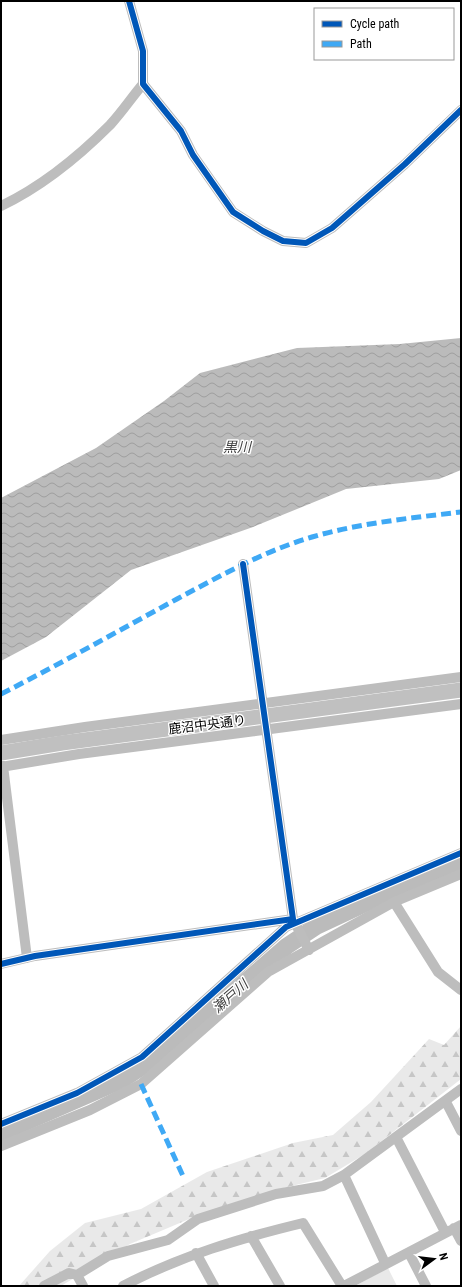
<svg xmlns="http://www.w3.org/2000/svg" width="462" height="1287" font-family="'Roboto Condensed','Noto Sans JP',sans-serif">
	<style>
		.forest { fill: url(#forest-firs) }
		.green { fill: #e9e9e9 }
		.water { fill: url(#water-waves) }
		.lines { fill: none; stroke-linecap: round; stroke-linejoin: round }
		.river { stroke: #bbb; stroke-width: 17 }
		.street { stroke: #bdbdbd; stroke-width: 10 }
		.secondary { stroke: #c0c0c0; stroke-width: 15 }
		.quiet { stroke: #3fa9f5; stroke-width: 5; stroke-dasharray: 10 5; stroke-linecap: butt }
		.cycleway-casing { stroke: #fff; stroke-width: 8 }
		.cycleway { stroke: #0057b8; stroke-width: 6 }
		.labels { text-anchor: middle; stroke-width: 3; stroke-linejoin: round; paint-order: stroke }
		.street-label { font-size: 13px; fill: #000; stroke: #fff }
		.water-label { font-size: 14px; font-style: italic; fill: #3f3f3f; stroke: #fff }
	</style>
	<defs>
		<pattern id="forest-firs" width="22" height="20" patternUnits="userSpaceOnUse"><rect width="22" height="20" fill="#e9e9e9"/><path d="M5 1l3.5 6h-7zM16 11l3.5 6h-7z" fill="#c6c6c6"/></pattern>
		<pattern id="water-waves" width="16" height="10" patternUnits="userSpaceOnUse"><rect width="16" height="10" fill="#bbb"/><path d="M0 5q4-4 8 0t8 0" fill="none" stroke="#9f9f9f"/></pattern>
	</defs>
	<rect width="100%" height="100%" fill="#fff"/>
	<!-- forest -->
	<path class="forest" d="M 461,1026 L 461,1079 L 365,1154 L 325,1178 L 279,1189 L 194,1217 L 130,1244 L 61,1286 L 19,1286 L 50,1251 L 85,1223 L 141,1209 L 207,1172 L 293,1143 L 333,1135 L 371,1102 L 429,1039 L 444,1045 Z"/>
	<!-- green -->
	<path class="green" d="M 388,1268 L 397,1286 L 355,1286 Z"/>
	<!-- water -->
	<path class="water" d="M 461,338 L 461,470 L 439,479 L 346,489 L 253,527 L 131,570 L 46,637 L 1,661 L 1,498 L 96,448 L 164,401 L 200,373 L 297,348 L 400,344 Z"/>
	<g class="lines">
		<!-- river -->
		<path class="river" d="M 1,1133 L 122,1080 L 163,1053 L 287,946 L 317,926 L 407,884 L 461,863"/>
		<!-- street -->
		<path class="street" d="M 129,1 L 143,51 L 143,84 L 181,131 L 193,155 L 233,212 L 263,231 L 283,241 L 306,243 L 332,228 L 405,164 L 461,110
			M 1,206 C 41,187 79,156 110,125 C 122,112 132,97 143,84
			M 1,740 L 85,727 L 461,677
			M 3,766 L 27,958
			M 1,767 L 79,754 L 461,704
			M 394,902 L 438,972 L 461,990
			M 293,919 L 309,950
			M 1,964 L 35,956 L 293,919 L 243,564
			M 446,1102 L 461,1131
			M 1,1124 L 77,1093 L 142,1057 L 286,927 L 461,853
			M 396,1137 L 445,1232
			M 1,1146 L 90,1110 L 141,1084 L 268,972 L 394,902 L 461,874
			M 344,1175 L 385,1263
			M 454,1228 L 461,1241
			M 251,1236 L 280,1286
			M 196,1253 L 214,1286
			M 409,1253 L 426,1286
			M 77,1275 L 108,1256 L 168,1240 L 198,1219 L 276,1194 L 323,1186 L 344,1175 L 461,1089
			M 44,1286 L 69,1273 L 77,1275 L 83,1286
			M 123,1286 C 180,1256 241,1238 303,1223 L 342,1286
			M 344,1286 L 461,1225"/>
		<!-- secondary -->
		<path class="secondary" d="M 1,753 L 62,743 L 461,690"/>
		<!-- quiet -->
		<path class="quiet" d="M 1,694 C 60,664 118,631 177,599 C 220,576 264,551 312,537 C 360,523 411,518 461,512
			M 141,1084 L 183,1176"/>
		<!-- cycleway casing -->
		<g class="cycleway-casing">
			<path id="cycleway" d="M 129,1 L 143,51 L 143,84 L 181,131 L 193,155 L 233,212 L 263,231 L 283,241 L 306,243 L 332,228 L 405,164 L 461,110
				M 1,964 L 35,956 L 293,919 L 243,564
				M 1,1124 L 77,1093 L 142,1057 L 286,927 L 461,853"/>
		</g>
		<!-- cycleway -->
		<use href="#cycleway" class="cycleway"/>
	</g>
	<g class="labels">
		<!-- street labels -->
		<g class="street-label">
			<text transform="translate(207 724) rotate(-7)" y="5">鹿沼中央通り</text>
		</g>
		<!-- water labels -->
		<g class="water-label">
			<text x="237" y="452">黒川</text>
			<text transform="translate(230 996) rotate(-41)" y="5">瀬戸川</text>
		</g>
	</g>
	<!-- border -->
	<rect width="462" height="1287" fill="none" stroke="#000000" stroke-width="4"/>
	<!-- legend -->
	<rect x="314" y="8" width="140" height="52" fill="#ffffff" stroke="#999999"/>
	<rect x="322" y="21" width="20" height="6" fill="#0057b8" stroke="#999999"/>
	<text x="350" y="28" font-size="12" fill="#000000">Cycle path</text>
	<rect x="322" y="41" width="20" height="6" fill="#3fa9f5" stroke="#999999"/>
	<text x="350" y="48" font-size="12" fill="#000000">Path</text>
	<!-- north arrow -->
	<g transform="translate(434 1259) rotate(75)" stroke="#ffffff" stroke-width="3" paint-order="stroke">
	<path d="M0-3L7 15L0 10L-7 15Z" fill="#000000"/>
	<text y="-6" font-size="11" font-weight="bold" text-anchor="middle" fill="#000000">N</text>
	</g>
</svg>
